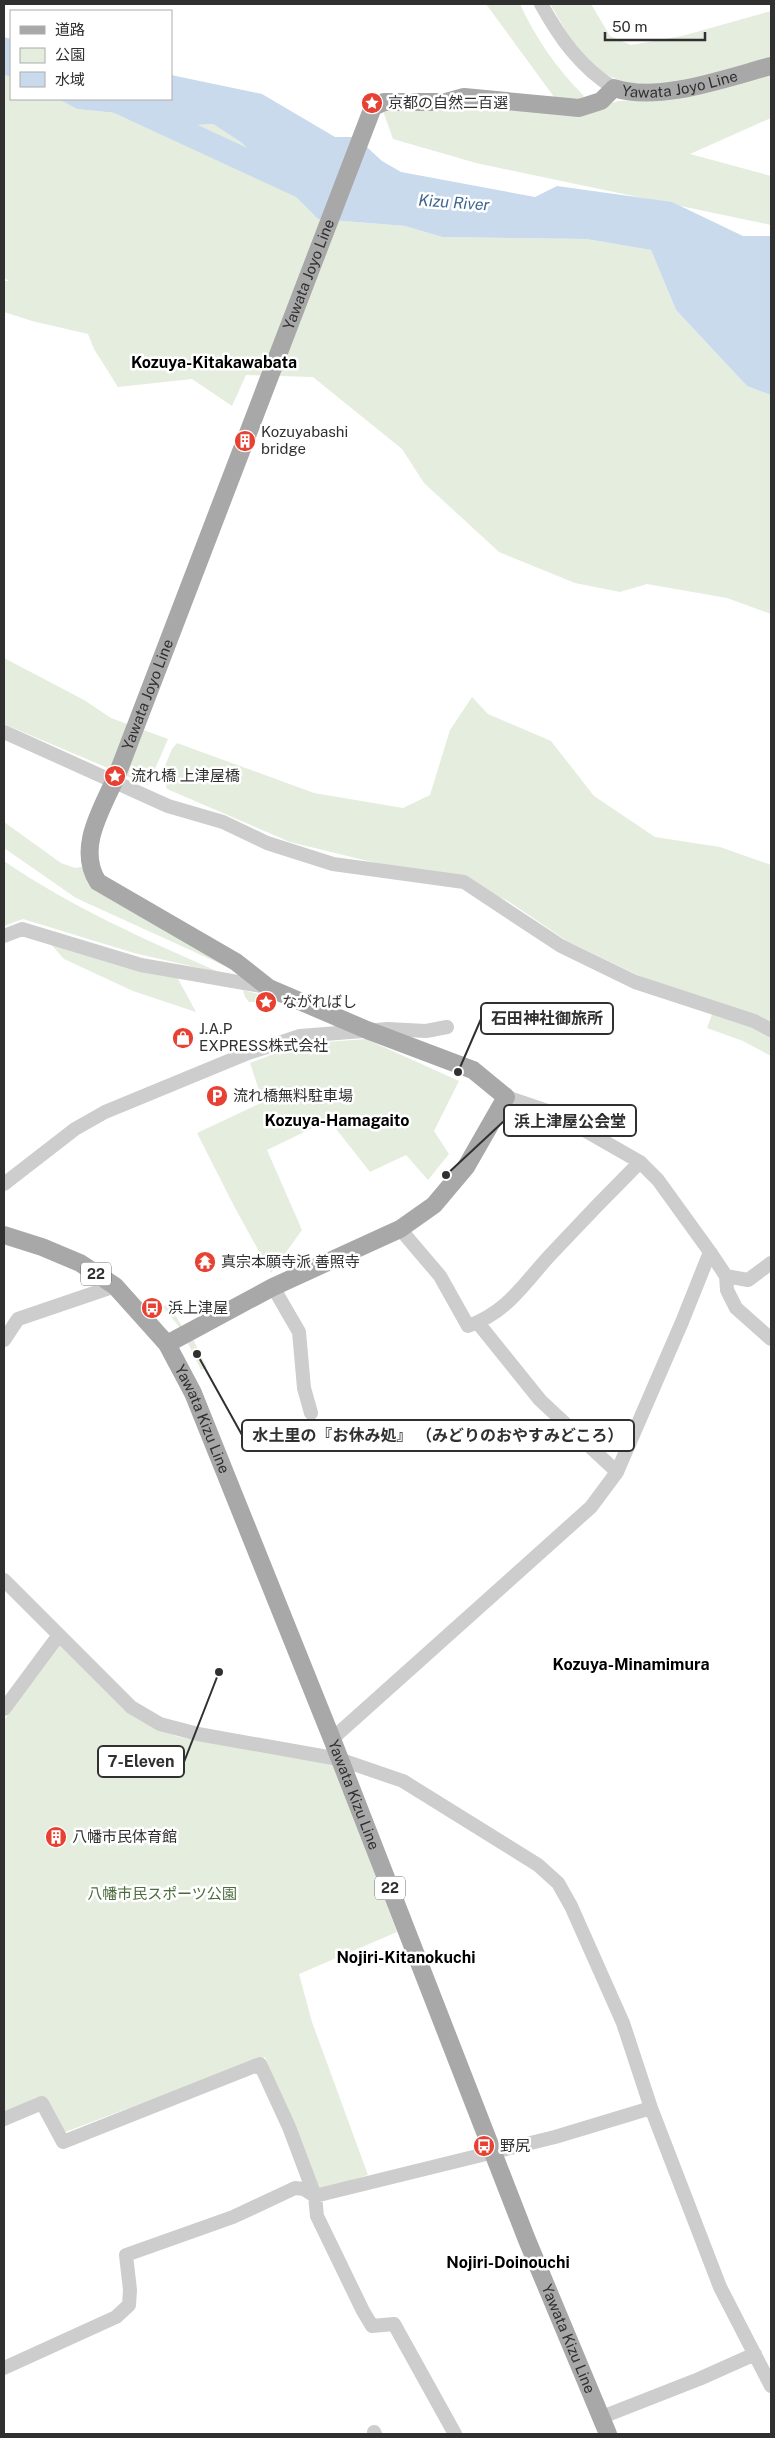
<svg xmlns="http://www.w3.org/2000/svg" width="775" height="2438" font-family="'Public Sans','Noto Sans JP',sans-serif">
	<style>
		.green { fill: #e4edde }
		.water { fill: #cadaed }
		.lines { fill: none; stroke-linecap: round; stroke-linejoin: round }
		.river { stroke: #cadaed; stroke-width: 24 }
		.minor { stroke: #cdcdcd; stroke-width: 14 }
		.major { stroke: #a8a8a8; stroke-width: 18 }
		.labels { text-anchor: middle; stroke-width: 5; stroke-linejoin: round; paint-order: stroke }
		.shield { fill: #fff; stroke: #6e6e6e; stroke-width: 1 }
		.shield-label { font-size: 14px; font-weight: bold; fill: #303030 }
		.street-label { font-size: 15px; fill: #303030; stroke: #fff }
		.poi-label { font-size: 15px; fill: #303030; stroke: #fff; text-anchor: start }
		.park-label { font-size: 15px; fill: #4b6c3c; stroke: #fff }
		.water-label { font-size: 16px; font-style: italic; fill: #3d6493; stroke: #fff }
		.neighbourhood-label { font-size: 16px; font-weight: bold; fill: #000; stroke: #fff }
		.leader { fill: none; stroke: #303030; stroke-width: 2 }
		.callout-dot { fill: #303030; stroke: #fff; stroke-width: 2 }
		.callout { fill: #fff; stroke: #303030; stroke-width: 2 }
		.callout-label { font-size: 16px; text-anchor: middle; font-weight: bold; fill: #303030 }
	</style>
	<rect width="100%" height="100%" fill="#fff"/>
	<!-- green -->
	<path class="green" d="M 486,4 L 520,4 C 536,39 557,69 584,96 L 579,101 L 554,97 Z
		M 550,4 L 591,4 L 610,36 L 631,45 L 682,36 L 771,11 L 771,61 C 720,74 635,106 591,63 C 574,47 562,24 550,4 Z
		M 771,73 L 771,118 L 690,154 L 771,176 L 771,225 L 476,163 L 393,139 L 383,111 L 466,100 L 587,111 L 618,101 L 662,98 Z
		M 4,75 L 11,77 L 11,99 L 58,99 L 77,109 L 126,114 L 169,127 L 213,124 L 242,143 L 318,219 L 405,226 L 442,237 L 586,239 L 651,250 L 676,310 L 747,386 L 771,395 L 771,614 L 727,598 L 647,584 L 620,592 L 575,583 L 499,552 L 424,483 L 402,449 L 313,377 L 246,375 L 232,406 L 192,379 L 118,387 L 94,349 L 88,334 L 32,321 L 4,312 L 4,281 L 9,281 L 4,278 Z
		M 4,658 L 84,700 L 111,718 L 168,739 L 148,785 L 4,724 Z
		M 472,697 L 488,714 L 551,741 L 594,796 L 655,837 L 720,847 L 771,865 L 771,1056 L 743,1041 L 707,1028 L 715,1006 L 654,983 L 567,941 L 508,901 L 454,877 L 376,863 L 290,842 L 167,789 L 162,773 L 172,749 L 177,743 L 314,793 L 403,808 L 430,795 L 450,730 Z
		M 4,822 L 61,863 L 75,868 L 85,866 L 245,975 L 76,898 L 4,848 Z
		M 4,861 C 71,907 146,940 221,973 L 134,953 L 23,919 L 4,926 Z
		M 48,941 L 177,977 L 196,1012 L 133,991 L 64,959 Z
		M 243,990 L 262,995 L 256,1002 L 249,1002 L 245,997 Z
		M 366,1039 L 459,1081 L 434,1131 L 449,1154 L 428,1180 L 406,1155 L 370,1172 L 329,1120 L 267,1150 L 302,1230 L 271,1273 L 235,1208 L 197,1133 L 263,1102 L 250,1063 L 300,1044 Z
		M 168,1303 L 183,1328 L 181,1329 L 163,1307 Z
		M 193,1339 L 207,1368 L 201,1370 L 187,1341 Z
		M 60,1646 L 124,1710 L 154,1728 L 179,1737 L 333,1764 L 397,1932 L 299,1974 L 312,2022 L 368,2175 L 318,2191 L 265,2057 L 65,2132 L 47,2098 L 4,2114 L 4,1720 Z"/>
	<!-- water -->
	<path class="water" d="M 4,37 L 11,39 L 11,77 L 4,75 Z
		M 171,75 L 262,94 L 335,137 L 356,137 L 382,161 L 401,172 L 535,197 L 557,186 L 672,202 L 743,236 L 771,236 L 771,395 L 747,386 L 676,310 L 651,250 L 586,239 L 442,237 L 405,226 L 318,219 L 242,143 L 213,124 L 169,127 L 126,114 L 77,109 L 58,99 L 171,99 Z"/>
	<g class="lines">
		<!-- river -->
		<path class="river" d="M 113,99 L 301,186"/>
		<!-- minor -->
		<path class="minor" d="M 541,4 C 560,38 580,67 614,88
			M 4,732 L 168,806 L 223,822 L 267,843 L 333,864 L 464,882 L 561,946 L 635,982 L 754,1021 L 771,1030
			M 4,936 L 22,929 L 141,965 L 267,987
			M 506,1097 L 556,1114 L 640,1162 L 658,1180 L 710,1252 L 726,1276 L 727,1290 L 736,1308 L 771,1339
			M 4,1184 L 75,1129 L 105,1112 L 248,1053 L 300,1036 L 388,1029 L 426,1031 L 447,1027
			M 400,1229 L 440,1276 L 468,1326 C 510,1311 525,1281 554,1251 C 582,1221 611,1191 640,1162
			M 726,1276 L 748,1280 L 771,1263
			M 273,1287 L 299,1332 L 304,1388 L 311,1413
			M 478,1323 L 540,1400 L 617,1472
			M 4,1340 L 18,1319 L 115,1286
			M 4,1580 L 131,1707 L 160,1724 L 198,1734 L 339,1759 L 403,1781 L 538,1865 L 558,1883 L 571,1906 L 623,2023 L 651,2108 L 720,2287 L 771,2386
			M 4,1709 L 59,1635
			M 332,1739 L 591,1507 L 617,1472 L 682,1322 L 710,1252
			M 4,2119 L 42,2103 L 63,2142 L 260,2064 L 289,2127 L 315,2196 L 317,2216 L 363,2311 L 372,2326 L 394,2324 L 455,2434
			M 4,2368 L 116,2317 L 129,2305 L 130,2290 L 126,2255 L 233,2217 L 295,2188 L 304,2189 L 315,2196 L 327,2193 L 555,2137 L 651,2108
			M 602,2417 L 699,2379 L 755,2354
			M 374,2432 L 375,2434"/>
		<!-- major -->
		<g class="major">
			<path id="s1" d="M 4,1235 L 42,1247 L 80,1263 L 115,1286 L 167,1344 L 193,1393 L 332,1739 L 527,2240 L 608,2434"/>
			<path id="s2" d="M 167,1344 L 273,1287 L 400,1229 L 434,1205 L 466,1167 L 506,1097 L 473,1070 L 367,1030 L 269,988 L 236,962 L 98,882 C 76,848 102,809 117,775 L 373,107 L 384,102 L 446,102 L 464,97 L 579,108 L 601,101 L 614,88 C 658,103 726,78 771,66"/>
		</g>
	</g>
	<!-- icons -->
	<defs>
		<g id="sight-disc" transform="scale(1.125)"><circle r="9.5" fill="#e64132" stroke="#fff"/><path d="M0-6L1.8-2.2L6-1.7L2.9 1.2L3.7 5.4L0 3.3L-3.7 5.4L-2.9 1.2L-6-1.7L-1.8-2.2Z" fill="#fff"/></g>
		<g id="building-disc" transform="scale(1.125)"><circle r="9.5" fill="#e64132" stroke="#fff"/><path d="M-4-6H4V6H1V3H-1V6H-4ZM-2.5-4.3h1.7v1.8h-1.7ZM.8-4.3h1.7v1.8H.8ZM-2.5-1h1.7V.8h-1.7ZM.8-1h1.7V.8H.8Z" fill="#fff"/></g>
		<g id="shop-disc" transform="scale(1.125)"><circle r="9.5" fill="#e64132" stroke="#fff"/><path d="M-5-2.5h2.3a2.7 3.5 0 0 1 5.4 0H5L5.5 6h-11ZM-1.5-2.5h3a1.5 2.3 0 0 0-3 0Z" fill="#fff"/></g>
		<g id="parking-disc" transform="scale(1.125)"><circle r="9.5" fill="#e64132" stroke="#fff"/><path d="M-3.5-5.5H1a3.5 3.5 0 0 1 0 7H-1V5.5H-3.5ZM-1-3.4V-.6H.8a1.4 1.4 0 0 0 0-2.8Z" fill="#fff"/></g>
		<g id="temple-disc" transform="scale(1.125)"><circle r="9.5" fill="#e64132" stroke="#fff"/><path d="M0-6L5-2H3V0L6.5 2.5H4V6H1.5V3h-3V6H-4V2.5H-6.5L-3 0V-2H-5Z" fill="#fff"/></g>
		<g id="bus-disc" transform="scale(1.125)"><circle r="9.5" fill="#e64132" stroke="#fff"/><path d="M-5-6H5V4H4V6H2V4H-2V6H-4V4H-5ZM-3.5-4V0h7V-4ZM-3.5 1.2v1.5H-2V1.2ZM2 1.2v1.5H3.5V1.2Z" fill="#fff"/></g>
	</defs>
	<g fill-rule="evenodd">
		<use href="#sight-disc" x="372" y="103"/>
		<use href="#building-disc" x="245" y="441"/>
		<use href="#sight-disc" x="115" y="776"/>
		<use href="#sight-disc" x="266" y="1002"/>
		<use href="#shop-disc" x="183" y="1038"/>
		<use href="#parking-disc" x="217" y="1096"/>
		<use href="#temple-disc" x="205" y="1262"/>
		<use href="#bus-disc" x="152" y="1308"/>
		<use href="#building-disc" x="56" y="1837"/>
		<use href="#bus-disc" x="484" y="2146"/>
	</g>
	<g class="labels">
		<!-- shield labels -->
		<g class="shield">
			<rect x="81" y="1262.5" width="30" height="23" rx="4"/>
			<rect x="375" y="1876.5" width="30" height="23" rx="4"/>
		</g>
		<g class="shield-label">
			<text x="96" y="1279">22</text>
			<text x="390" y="1893">22</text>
		</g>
		<!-- street labels -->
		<g class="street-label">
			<text dy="5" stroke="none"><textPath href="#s2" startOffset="2042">Yawata Joyo Line</textPath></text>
			<text dy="5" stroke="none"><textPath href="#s2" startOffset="1546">Yawata Joyo Line</textPath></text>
			<text dy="5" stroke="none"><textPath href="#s2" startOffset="1096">Yawata Joyo Line</textPath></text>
			<text dy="5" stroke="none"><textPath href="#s1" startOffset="284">Yawata Kizu Line</textPath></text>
			<text dy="5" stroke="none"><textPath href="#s1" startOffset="689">Yawata Kizu Line</textPath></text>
			<text dy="5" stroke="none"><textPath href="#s1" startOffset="1274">Yawata Kizu Line</textPath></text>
		</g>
		<!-- poi labels -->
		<g class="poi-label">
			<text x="388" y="108">京都の自然二百選</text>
			<text x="261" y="437">Kozuyabashi<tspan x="261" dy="17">bridge</tspan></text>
			<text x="131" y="781">流れ橋 上津屋橋</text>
			<text x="282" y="1007">ながればし</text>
			<text x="199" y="1034">J.A.P<tspan x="199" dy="17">EXPRESS株式会社</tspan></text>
			<text x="233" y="1101">流れ橋無料駐車場</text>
			<text x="221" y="1267">真宗本願寺派 善照寺</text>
			<text x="168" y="1313">浜上津屋</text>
			<text x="72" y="1842">八幡市民体育館</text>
			<text x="500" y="2151">野尻</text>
		</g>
		<!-- park labels -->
		<g class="park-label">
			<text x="162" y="1899">八幡市民スポーツ公園</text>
		</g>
		<!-- water labels -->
		<g class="water-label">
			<text transform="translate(454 202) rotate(4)" y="6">Kizu River</text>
		</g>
		<!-- neighbourhood labels -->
		<g class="neighbourhood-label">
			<text x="214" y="368">Kozuya-Kitakawabata</text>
			<text x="337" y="1126">Kozuya-Hamagaito</text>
			<text x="631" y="1670">Kozuya-Minamimura</text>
			<text x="406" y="1963">Nojiri-Kitanokuchi</text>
			<text x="508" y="2268">Nojiri-Doinouchi</text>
		</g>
	</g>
	<!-- callouts -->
	<path class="leader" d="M458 1072L481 1019M446 1175L504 1121M197 1354L242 1435M219 1672L184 1762"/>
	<g class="callout-dot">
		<circle cx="458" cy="1072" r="5"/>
		<circle cx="446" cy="1175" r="5"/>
		<circle cx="197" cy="1354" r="5"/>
		<circle cx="219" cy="1672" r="5"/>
	</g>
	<g class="callout">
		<rect x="481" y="1003" width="132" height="31" rx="5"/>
		<rect x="504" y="1105" width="132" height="31" rx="5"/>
		<rect x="242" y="1420" width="392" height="31" rx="5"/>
		<rect x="98" y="1746" width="86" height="31" rx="5"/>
	</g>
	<g class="callout-label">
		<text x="547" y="1024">石田神社御旅所</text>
		<text x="570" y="1127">浜上津屋公会堂</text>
		<text x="438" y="1441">水土里の『お休み処』 （みどりのおやすみどころ）</text>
		<text x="141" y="1767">7-Eleven</text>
	</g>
	<!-- border -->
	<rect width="775" height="2438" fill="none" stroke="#303030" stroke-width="10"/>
	<!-- legend -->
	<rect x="10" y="10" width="162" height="90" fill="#ffffff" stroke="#acacac"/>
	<rect x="20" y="26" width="25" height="8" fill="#a8a8a8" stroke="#acacac"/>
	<text x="55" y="35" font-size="15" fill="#303030">道路</text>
	<rect x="20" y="48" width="25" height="15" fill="#e4edde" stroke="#acacac"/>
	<text x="55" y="60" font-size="15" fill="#303030">公園</text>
	<rect x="20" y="72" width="25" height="15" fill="#cadaed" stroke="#acacac"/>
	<text x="55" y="85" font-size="15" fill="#303030">水域</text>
	<!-- scale -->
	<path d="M605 32v8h100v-8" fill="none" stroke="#303030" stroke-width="2.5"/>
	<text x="612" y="32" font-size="15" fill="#303030" stroke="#ffffff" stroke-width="4" paint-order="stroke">50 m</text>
</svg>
